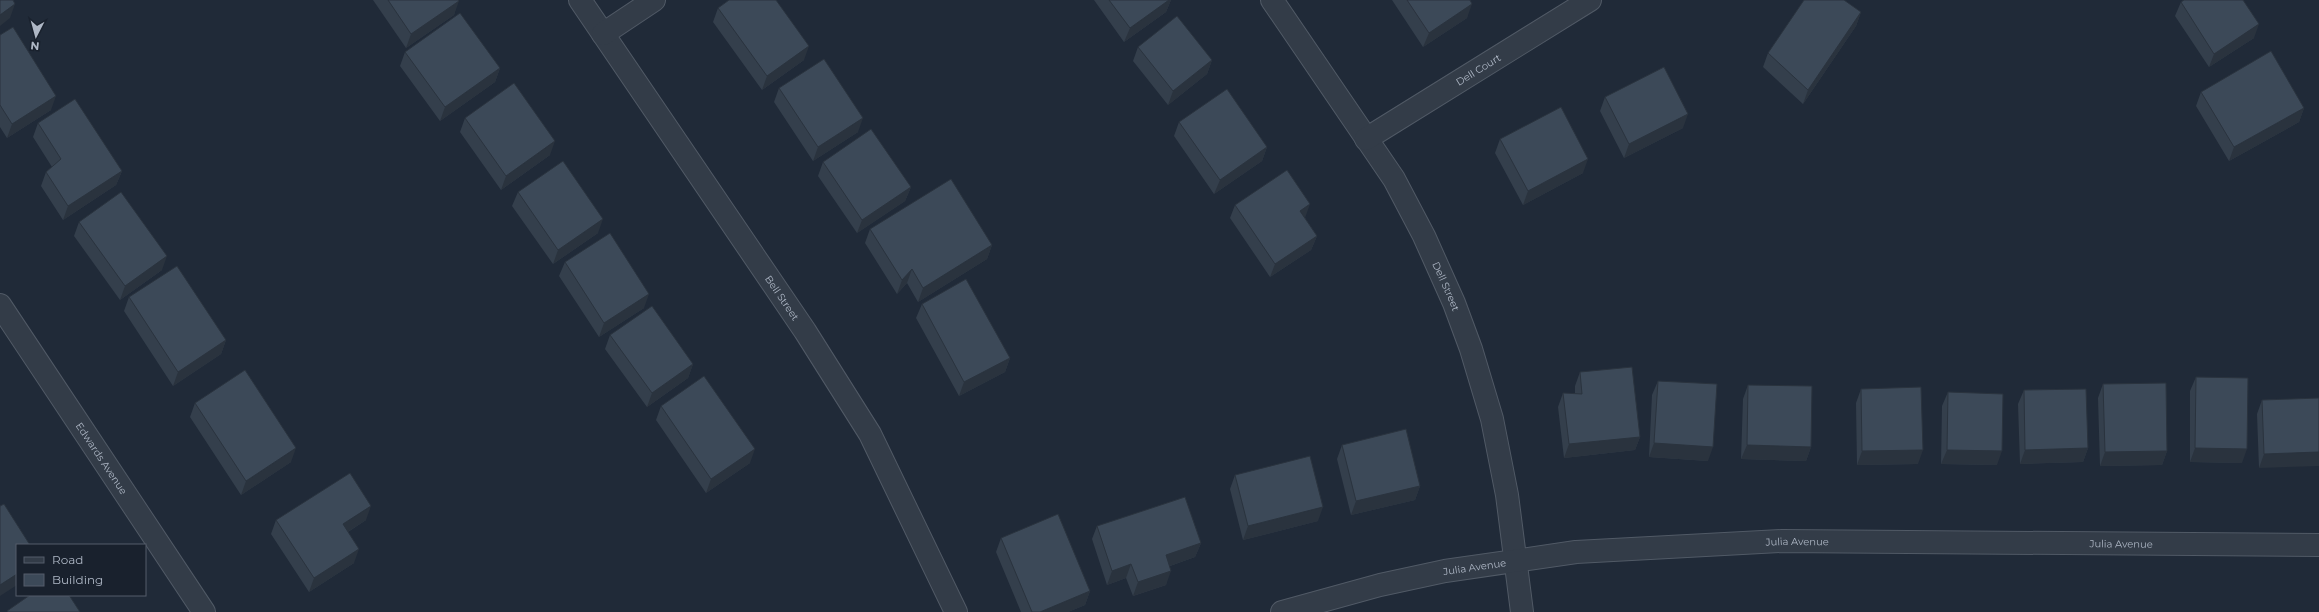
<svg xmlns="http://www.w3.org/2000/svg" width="2319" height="612" font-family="Montserrat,sans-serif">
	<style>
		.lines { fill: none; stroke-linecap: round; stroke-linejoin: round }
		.minor-casing { stroke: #515a66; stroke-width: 24 }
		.minor { stroke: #333c48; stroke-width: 22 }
		.wall { fill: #343f4c }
		.shaded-wall { fill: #2a333e }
		.building { fill: #3c4958; stroke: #2a333e }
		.labels { text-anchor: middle; stroke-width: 3; stroke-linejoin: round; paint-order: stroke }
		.street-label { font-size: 10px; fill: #aeb7c5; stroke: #19212d }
	</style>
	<rect width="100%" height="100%" fill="#202a38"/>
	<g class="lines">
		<!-- minor casing -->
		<g class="minor-casing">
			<g id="minor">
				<path id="s1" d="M 580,0 L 805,331 L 870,434 L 956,612"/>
				<path id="s2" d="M 1272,0 L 1394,179 L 1424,236 L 1454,303 L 1471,349 L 1492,419 L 1507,495 L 1522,612"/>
				<path d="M 603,34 L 654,0"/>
				<path id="s3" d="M 1366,139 L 1590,0"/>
				<path id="s4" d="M 0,305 L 204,612"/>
				<path id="s5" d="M 1282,612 L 1380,585 L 1445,571 L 1576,552 L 1782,541 L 2319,545"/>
			</g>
		</g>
		<!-- minor -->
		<use href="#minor" class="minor"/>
	</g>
	<!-- wall -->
	<path class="wall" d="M 373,0 L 458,0 L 454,15 L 406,48 Z
		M 1094,0 L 1171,0 L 1166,12 L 1124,42 Z
		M 1392,0 L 1470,0 L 1467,18 L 1423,47 Z
		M 2181,2 L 2254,38 L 2209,67 L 2175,16 Z
		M 718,8 L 804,60 L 762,90 L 713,22 Z
		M 1861,12 L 1856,26 L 1803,104 L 1763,67 L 1768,53 Z
		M 0,35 L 51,110 L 7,138 L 0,127 Z
		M 1138,47 L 1212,60 L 1207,74 L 1168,105 L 1133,61 Z
		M 405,52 L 500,68 L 495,82 L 440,121 L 400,66 Z
		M 779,88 L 858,132 L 813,161 L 774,102 Z
		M 2201,92 L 2304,108 L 2299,122 L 2229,161 L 2196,106 Z
		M 1605,97 L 1683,128 L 1624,158 L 1600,111 Z
		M 465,118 L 550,155 L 501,190 L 460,132 Z
		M 1179,122 L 1267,147 L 1262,161 L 1214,194 L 1174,136 Z
		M 38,123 L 122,171 L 116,185 L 63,220 L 41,186 L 46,172 L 52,167 L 33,137 Z
		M 1500,139 L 1583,173 L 1523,205 L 1495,153 Z
		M 823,162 L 911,187 L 905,201 L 857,233 L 818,176 Z
		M 518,192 L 598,233 L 553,264 L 512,206 Z
		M 1235,205 L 1305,218 L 1317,236 L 1311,250 L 1270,277 L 1230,218 Z
		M 79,222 L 162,270 L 120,300 L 74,236 Z
		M 870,229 L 992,245 L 987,259 L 918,302 L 907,283 L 897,294 L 865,243 Z
		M 565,262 L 644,308 L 599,337 L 559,276 Z
		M 129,297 L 226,340 L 221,354 L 173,386 L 124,311 Z
		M 922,304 L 1010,358 L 1005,372 L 959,396 L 916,318 Z
		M 610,335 L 693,364 L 688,378 L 647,407 L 605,349 Z
		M 1580,372 L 1640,437 L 1635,450 L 1564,458 L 1558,407 L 1563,393 L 1575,393 L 1575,386 Z
		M 2196,377 L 2242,463 L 2190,462 L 2190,391 Z
		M 1658,381 L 1708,461 L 1649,457 L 1652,395 Z
		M 2103,384 L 2167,451 L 2162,465 L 2100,466 L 2098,398 Z
		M 1748,385 L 1811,447 L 1806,461 L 1741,459 L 1743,399 Z
		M 1861,389 L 1918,464 L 1857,465 L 1856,403 Z
		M 2024,390 L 2088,448 L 2083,462 L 2020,464 L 2018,404 Z
		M 1948,392 L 1997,465 L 1941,464 L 1942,406 Z
		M 2319,398 L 2259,468 L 2257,414 L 2262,400 Z
		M 195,403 L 291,462 L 241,495 L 190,417 Z
		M 661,406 L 750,463 L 706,493 L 656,420 Z
		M 1342,445 L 1420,486 L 1415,500 L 1351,515 L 1337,459 Z
		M 1235,475 L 1318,521 L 1243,540 L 1230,489 Z
		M 276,520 L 366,520 L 348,532 L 354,563 L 309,592 L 271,534 Z
		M 1097,526 L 1201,543 L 1195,557 L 1170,566 L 1166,585 L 1133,596 L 1126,578 L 1107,585 L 1092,539 Z
		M 1001,538 L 1090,591 L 1085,605 L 1068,612 L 1021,612 L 996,552 Z"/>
	<!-- shaded-wall -->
	<path class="shaded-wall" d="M 1169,0 L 1171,0 L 1166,12 L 1124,42 L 1130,28 Z
		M 459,1 L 454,15 L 406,48 L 411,34 Z
		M 15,4 L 10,18 L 0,26 L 0,15 Z
		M 1472,4 L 1467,18 L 1423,47 L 1429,33 Z
		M 1861,12 L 1856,26 L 1803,104 L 1808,90 Z
		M 2259,24 L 2254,38 L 2209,67 L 2214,54 Z
		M 809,46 L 804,60 L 762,90 L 767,76 Z
		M 1212,60 L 1207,74 L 1168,105 L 1173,91 Z
		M 500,68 L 495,82 L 440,121 L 445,107 Z
		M 56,96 L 51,110 L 7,138 L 12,124 Z
		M 2304,108 L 2299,122 L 2229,161 L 2234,147 Z
		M 1688,114 L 1683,128 L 1624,158 L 1629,144 Z
		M 863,118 L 858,132 L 813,161 L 818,147 Z
		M 555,141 L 550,155 L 501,190 L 506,176 Z
		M 1267,147 L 1262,161 L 1214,194 L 1220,180 Z
		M 1588,159 L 1583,173 L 1523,205 L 1528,191 Z
		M 122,171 L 116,185 L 63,220 L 68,206 Z
		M 911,187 L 905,201 L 857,233 L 862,220 Z
		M 1310,204 L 1305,218 L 1300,211 Z
		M 603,219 L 598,233 L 553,264 L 558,250 Z
		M 1317,236 L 1311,250 L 1270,277 L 1275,264 Z
		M 992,245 L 987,259 L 918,302 L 923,288 Z
		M 167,256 L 162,270 L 120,300 L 125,286 Z
		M 912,269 L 907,283 L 897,294 L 902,280 Z
		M 649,294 L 644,308 L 599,337 L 604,323 Z
		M 226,340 L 221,354 L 173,386 L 178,372 Z
		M 1010,358 L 1005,372 L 959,396 L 964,382 Z
		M 693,364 L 688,378 L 647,407 L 652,393 Z
		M 1640,437 L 1635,450 L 1564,458 L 1569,444 Z
		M 1654,443 L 1713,447 L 1708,461 L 1649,457 Z
		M 1747,445 L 1811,447 L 1806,461 L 1741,459 Z
		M 296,448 L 291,462 L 241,495 L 246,481 Z
		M 2088,448 L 2083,462 L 2020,464 L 2025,450 Z
		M 2195,448 L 2247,449 L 2242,463 L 2190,462 Z
		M 755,449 L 750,463 L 706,493 L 711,479 Z
		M 1923,450 L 1918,464 L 1857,465 L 1862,451 Z
		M 1947,450 L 2002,451 L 1997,465 L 1941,464 Z
		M 2167,451 L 2162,465 L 2100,466 L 2105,452 Z
		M 2319,452 L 2319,466 L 2259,468 L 2264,454 Z
		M 1420,486 L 1415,500 L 1351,515 L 1356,501 Z
		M 371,506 L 366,520 L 338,538 L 343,524 Z
		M 1323,507 L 1318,521 L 1243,540 L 1248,526 Z
		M 1201,543 L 1195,557 L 1161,569 L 1166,555 Z
		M 359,549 L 354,563 L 309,592 L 314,578 Z
		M 1131,564 L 1126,578 L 1107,585 L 1112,571 Z
		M 1171,571 L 1166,585 L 1133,596 L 1138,582 Z
		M 17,574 L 17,585 L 0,596 L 0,585 Z
		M 1090,591 L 1085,605 L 1068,612 L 1040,612 Z"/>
	<!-- building -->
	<path class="building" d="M 0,0 L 13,0 L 15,4 L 0,15 Z
		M 388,0 L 458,0 L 459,1 L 411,34 Z
		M 729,0 L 776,0 L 809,46 L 767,76 L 718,8 Z
		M 1109,0 L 1169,0 L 1130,28 Z
		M 1407,0 L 1470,0 L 1472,4 L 1429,33 Z
		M 1804,0 L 1844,0 L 1861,12 L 1808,90 L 1768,53 Z
		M 2184,0 L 2243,0 L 2259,24 L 2214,54 L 2181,2 Z
		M 460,13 L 500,68 L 445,107 L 405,52 Z
		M 1177,16 L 1212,60 L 1173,91 L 1138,47 Z
		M 13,27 L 56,96 L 12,124 L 0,105 L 0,35 Z
		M 2271,51 L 2304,108 L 2234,147 L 2201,92 Z
		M 824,59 L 863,118 L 818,147 L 779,88 Z
		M 1664,67 L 1688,114 L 1629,144 L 1605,97 Z
		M 514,83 L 555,141 L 506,176 L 465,118 Z
		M 1227,89 L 1267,147 L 1220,180 L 1179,122 Z
		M 75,99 L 122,171 L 68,206 L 46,172 L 61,159 L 38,123 Z
		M 1561,107 L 1588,159 L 1528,191 L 1500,139 Z
		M 871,129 L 911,187 L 862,220 L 823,162 Z
		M 563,161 L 603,219 L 558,250 L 518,192 Z
		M 1287,170 L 1310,204 L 1300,211 L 1317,236 L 1275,264 L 1235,205 Z
		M 951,179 L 992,245 L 923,288 L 912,269 L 902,280 L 870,229 Z
		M 121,192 L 167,256 L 125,286 L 79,222 Z
		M 610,233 L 649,294 L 604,323 L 565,262 Z
		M 177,266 L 226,340 L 178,372 L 129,297 Z
		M 966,279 L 1010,358 L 964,382 L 922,304 Z
		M 652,306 L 693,364 L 652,393 L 610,335 Z
		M 1632,367 L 1640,437 L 1569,444 L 1563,393 L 1582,394 L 1580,372 Z
		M 245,370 L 296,448 L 246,481 L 195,403 Z
		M 704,376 L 755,449 L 711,479 L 661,406 Z
		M 2196,377 L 2248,378 L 2247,449 L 2195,448 Z
		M 1658,381 L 1717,384 L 1713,447 L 1654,443 Z
		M 2166,383 L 2167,451 L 2105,452 L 2103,384 Z
		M 1748,385 L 1812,386 L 1811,447 L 1747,445 Z
		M 1921,387 L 1923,450 L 1862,451 L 1861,389 Z
		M 2086,389 L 2088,448 L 2025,450 L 2024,390 Z
		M 1948,392 L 2003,394 L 2002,451 L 1947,450 Z
		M 2319,398 L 2319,452 L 2264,454 L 2262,400 Z
		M 1406,429 L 1420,486 L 1356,501 L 1342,445 Z
		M 1310,456 L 1323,507 L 1248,526 L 1235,475 Z
		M 350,473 L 371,506 L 343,524 L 359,549 L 314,578 L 276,520 Z
		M 1185,497 L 1201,543 L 1166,555 L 1171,571 L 1138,582 L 1131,564 L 1112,571 L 1097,526 Z
		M 4,504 L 30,545 L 17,545 L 17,574 L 0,585 L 0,506 Z
		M 1058,514 L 1090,591 L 1040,612 L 1032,612 L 1001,538 Z
		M 30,595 L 69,595 L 80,612 L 8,612 L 7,611 Z"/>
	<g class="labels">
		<!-- street labels -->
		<g class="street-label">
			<text dy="4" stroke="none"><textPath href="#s3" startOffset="132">Dell Court</textPath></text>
			<text dy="4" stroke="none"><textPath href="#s2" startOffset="336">Dell Street</textPath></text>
			<text dy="4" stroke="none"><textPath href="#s1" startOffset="360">Bell Street</textPath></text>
			<text dy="4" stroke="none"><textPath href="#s4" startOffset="184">Edwards Avenue</textPath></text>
			<text dy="4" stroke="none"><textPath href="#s5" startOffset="522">Julia Avenue</textPath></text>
			<text dy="4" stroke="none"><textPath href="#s5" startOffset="846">Julia Avenue</textPath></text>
			<text dy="4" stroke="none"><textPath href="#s5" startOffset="198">Julia Avenue</textPath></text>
		</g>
	</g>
	<!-- legend -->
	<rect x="16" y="544" width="130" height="52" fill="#19212d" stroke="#555d6a"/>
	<rect x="24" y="557" width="20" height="6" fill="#333c48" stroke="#555d6a"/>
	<text x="52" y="564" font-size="12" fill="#aeb7c5">Road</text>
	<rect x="24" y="574" width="20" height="12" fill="#3c4958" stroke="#555d6a"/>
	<text x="52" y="584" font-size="12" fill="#aeb7c5">Building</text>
	<!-- north arrow -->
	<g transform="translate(36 36) rotate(186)" stroke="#19212d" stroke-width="3" paint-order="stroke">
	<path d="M0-3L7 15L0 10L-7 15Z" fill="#aeb7c5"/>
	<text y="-6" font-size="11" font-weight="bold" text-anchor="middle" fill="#aeb7c5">N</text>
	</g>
</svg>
